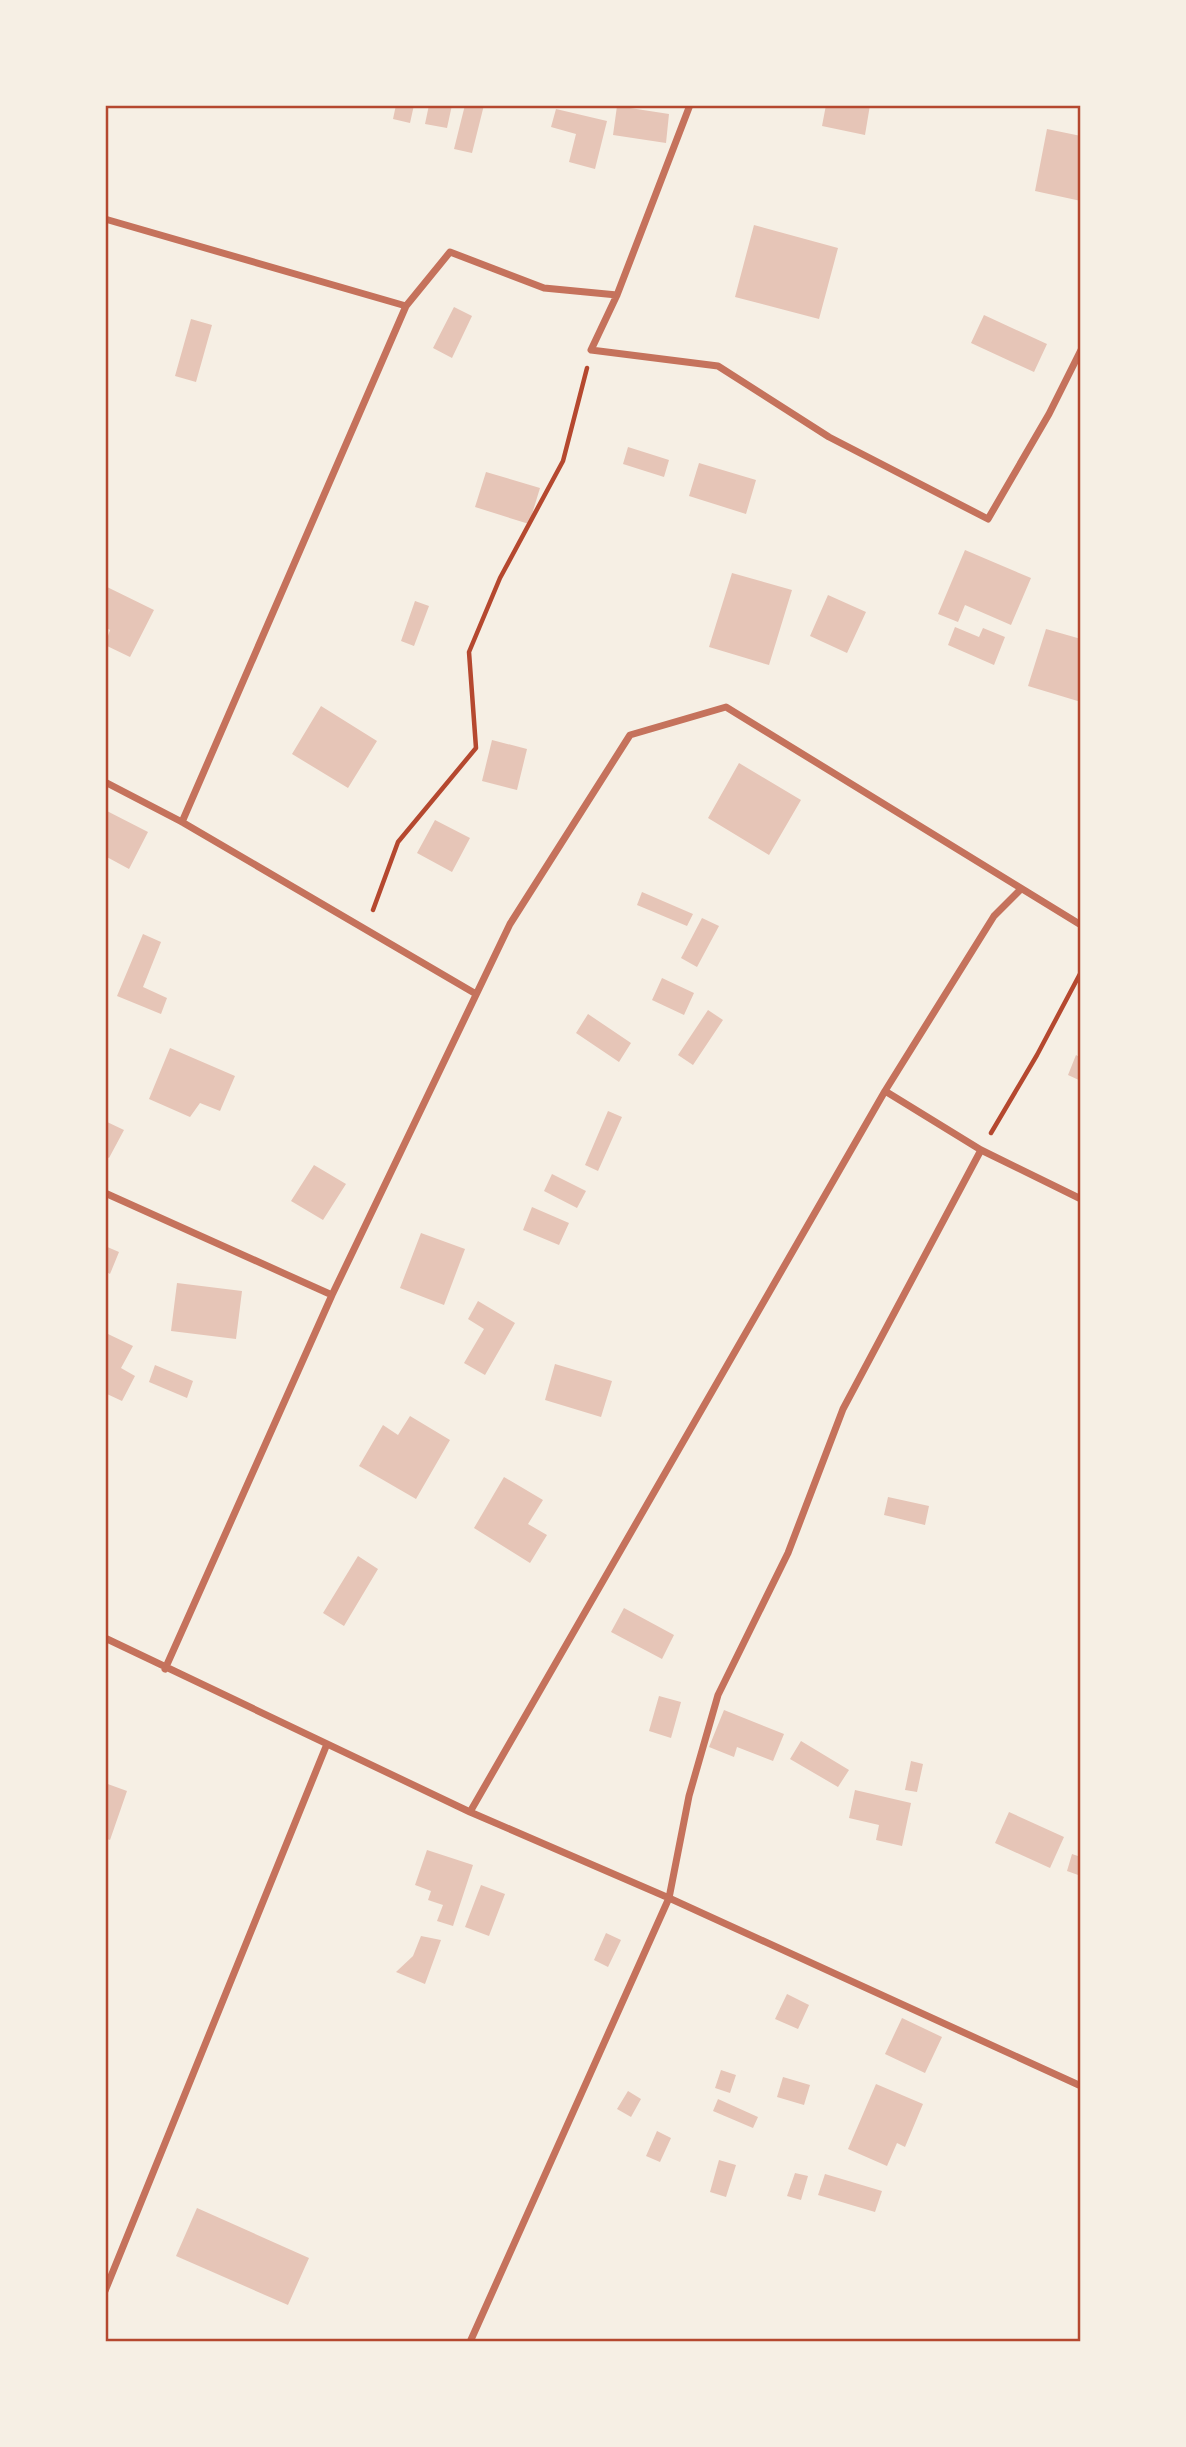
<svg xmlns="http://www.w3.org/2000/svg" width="1186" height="2447" font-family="Helvetica,sans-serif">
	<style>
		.building { fill: #e6c5b7 }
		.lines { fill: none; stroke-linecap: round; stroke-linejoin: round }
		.path { stroke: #b5482f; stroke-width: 4.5 }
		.minor { stroke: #c5725c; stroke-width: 7 }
		.neatline { fill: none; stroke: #b5482f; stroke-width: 2.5 }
	</style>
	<rect width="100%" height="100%" fill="#f6efe4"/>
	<!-- building -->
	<path class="building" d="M 396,105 L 414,105 L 410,123 L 393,119 Z
		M 429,105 L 452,105 L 447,128 L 425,124 Z
		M 465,105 L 484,105 L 472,153 L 454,149 Z
		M 826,105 L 870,105 L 865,135 L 822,126 Z
		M 617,106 L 669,114 L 666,143 L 613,135 Z
		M 556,109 L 607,121 L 595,169 L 569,162 L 576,134 L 551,127 Z
		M 1047,129 L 1081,136 L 1081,201 L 1035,191 Z
		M 754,225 L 838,248 L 819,319 L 735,297 Z
		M 454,307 L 472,316 L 452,358 L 433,348 Z
		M 984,315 L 1047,344 L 1034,372 L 971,343 Z
		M 191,319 L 212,325 L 196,382 L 175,376 Z
		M 628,447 L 669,460 L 664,477 L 623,464 Z
		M 699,463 L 756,480 L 746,514 L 689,496 Z
		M 486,472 L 540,488 L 529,524 L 475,507 Z
		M 965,550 L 1031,578 L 1011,625 L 965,605 L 958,622 L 938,614 Z
		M 732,573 L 792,590 L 769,665 L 709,647 Z
		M 105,586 L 154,610 L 130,657 L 105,645 L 110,630 L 105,627 Z
		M 828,595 L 866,612 L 847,653 L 810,636 Z
		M 415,601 L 429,606 L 414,646 L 401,641 Z
		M 955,627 L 979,637 L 983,628 L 1005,637 L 994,665 L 948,645 Z
		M 1046,629 L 1081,639 L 1081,702 L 1028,686 Z
		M 321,706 L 377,741 L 348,788 L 292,754 Z
		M 492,740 L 527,749 L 517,790 L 482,781 Z
		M 739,763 L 801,800 L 769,855 L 708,818 Z
		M 105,810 L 148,832 L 129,869 L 105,856 Z
		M 435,820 L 470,838 L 452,872 L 417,853 Z
		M 642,892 L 693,914 L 687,926 L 637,905 Z
		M 702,918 L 719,926 L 697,967 L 681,958 Z
		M 143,934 L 161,942 L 143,987 L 167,998 L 161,1014 L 117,996 Z
		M 662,978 L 694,993 L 684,1015 L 652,1000 Z
		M 708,1010 L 723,1020 L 693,1065 L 678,1055 Z
		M 588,1014 L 631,1043 L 619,1062 L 576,1033 Z
		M 170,1048 L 235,1076 L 220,1111 L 200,1103 L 190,1117 L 149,1099 Z
		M 1076,1055 L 1081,1058 L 1081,1081 L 1068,1075 Z
		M 608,1111 L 622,1117 L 598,1171 L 585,1165 Z
		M 105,1121 L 124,1130 L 109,1158 L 105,1156 Z
		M 314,1165 L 346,1184 L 323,1220 L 291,1201 Z
		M 552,1174 L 586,1191 L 577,1208 L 544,1191 Z
		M 532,1207 L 569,1223 L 559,1245 L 523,1230 Z
		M 421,1233 L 465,1249 L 444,1305 L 400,1288 Z
		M 105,1246 L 119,1252 L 110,1274 L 105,1271 Z
		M 177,1283 L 242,1291 L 236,1339 L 171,1331 Z
		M 478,1301 L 515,1323 L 485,1375 L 464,1363 L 484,1329 L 468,1319 Z
		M 108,1334 L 133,1346 L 121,1368 L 135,1376 L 122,1401 L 107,1394 L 105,1398 L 105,1340 Z
		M 555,1364 L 612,1381 L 601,1417 L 545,1400 Z
		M 155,1365 L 193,1381 L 187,1398 L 149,1382 Z
		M 410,1416 L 450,1440 L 416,1499 L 359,1466 L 383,1425 L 398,1435 Z
		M 504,1477 L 543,1500 L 528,1524 L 547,1535 L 530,1563 L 474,1528 Z
		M 888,1497 L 929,1506 L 925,1525 L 884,1515 Z
		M 358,1556 L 378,1569 L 344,1626 L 323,1613 Z
		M 624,1608 L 674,1635 L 662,1659 L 611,1632 Z
		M 659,1696 L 681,1702 L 671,1738 L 649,1731 Z
		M 724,1710 L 784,1734 L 773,1761 L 737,1747 L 734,1757 L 709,1747 Z
		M 801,1741 L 849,1770 L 838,1787 L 790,1759 Z
		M 911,1761 L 923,1764 L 917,1792 L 905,1790 Z
		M 105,1783 L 127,1791 L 110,1840 L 105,1838 Z
		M 855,1790 L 911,1803 L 902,1846 L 876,1840 L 879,1825 L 849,1818 Z
		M 1009,1812 L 1064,1837 L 1050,1868 L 995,1843 Z
		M 427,1850 L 473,1865 L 453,1926 L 437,1921 L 443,1905 L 428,1900 L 431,1891 L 415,1885 Z
		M 1072,1854 L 1081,1857 L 1081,1876 L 1067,1871 Z
		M 481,1885 L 505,1894 L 489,1936 L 465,1927 Z
		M 606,1933 L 621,1940 L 608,1967 L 594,1960 Z
		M 421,1936 L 441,1940 L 425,1984 L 396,1972 L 413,1956 Z
		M 787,1994 L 809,2005 L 798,2029 L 775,2019 Z
		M 902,2018 L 942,2037 L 925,2073 L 885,2054 Z
		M 721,2070 L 736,2075 L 730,2093 L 715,2088 Z
		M 783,2077 L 810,2085 L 804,2105 L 777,2097 Z
		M 876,2084 L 923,2104 L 905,2147 L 897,2143 L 887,2166 L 848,2149 Z
		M 628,2091 L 641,2099 L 631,2117 L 617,2109 Z
		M 718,2099 L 758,2117 L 753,2128 L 713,2111 Z
		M 657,2131 L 671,2138 L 660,2162 L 646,2156 Z
		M 719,2160 L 736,2165 L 726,2197 L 710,2192 Z
		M 795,2173 L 808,2176 L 801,2200 L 787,2196 Z
		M 825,2174 L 882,2191 L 875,2212 L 818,2195 Z
		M 197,2208 L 309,2258 L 288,2305 L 176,2256 Z"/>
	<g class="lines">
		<!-- path -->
		<path class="path" d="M 373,910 L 398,842 L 476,748 L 469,652 L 500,578 L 563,461 L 587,368
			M 991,1133 L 1037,1055 L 1081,972"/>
		<!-- minor -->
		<path class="minor" d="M 690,105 L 617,295 L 591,350 L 718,366 L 829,437 L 988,519 L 1049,414 L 1081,350
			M 105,219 L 406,306 L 182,822
			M 406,306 L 450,252 L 544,288 L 617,295
			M 105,782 L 182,822 L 476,994
			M 885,1091 L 981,1150 L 1081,1199
			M 105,1193 L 332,1295
			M 105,1638 L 470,1812 L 669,1898 L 1081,2086
			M 165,1669 L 332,1295 L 510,924 L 630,735 L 726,707 L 1081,925
			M 470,1812 L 885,1091 L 994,916 L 1021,889
			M 105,2291 L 327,1744
			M 470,2342 L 669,1898 L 689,1796 L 718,1695 L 788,1553 L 843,1409 L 981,1150"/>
	</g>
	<!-- border -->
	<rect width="1186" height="2447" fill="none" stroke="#f6efe4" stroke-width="214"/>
	<rect x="107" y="107" width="972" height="2233" class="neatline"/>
</svg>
